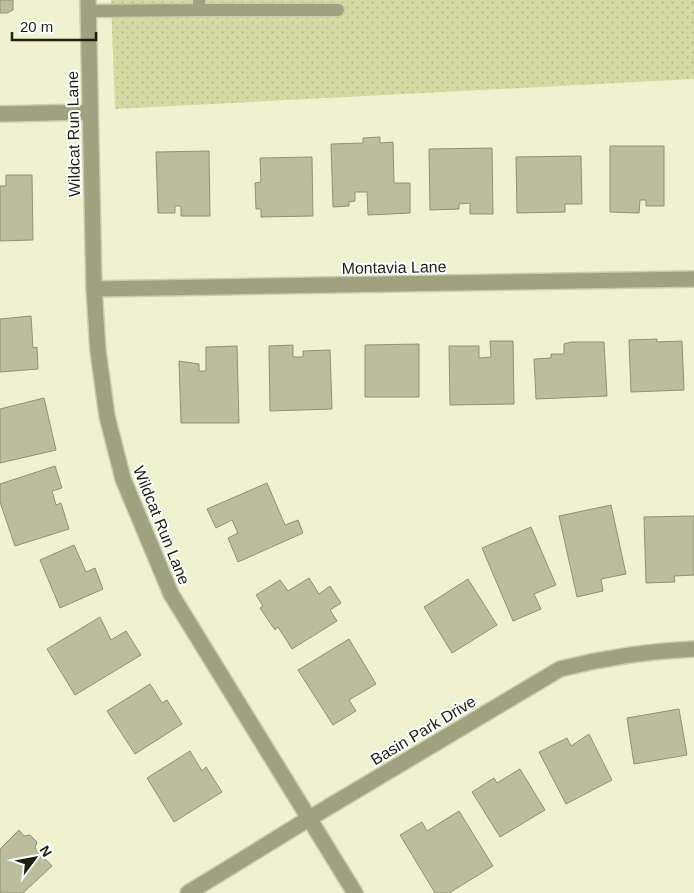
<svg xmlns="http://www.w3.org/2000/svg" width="694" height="893" font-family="Helvetica,sans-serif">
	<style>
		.park { fill: url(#park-dots) }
		.building { fill: #babe9c; stroke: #8e9271 }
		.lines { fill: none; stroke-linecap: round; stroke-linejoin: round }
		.lane-casing { stroke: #c9ccad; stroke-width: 15 }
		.street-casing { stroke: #c9ccad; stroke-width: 18 }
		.lane { stroke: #9ea27e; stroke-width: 12 }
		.street { stroke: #9ea27e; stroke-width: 15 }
		.labels { text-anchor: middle; stroke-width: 4; stroke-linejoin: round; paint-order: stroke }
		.street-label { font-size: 16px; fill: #1e1f12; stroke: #fff }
	</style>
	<defs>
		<pattern id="park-dots" width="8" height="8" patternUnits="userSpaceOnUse" patternTransform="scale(1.25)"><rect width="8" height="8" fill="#d5daa2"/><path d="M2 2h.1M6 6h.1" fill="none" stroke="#b6bb8a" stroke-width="1.8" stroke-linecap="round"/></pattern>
	</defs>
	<rect width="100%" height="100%" fill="#eef2cf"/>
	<!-- park -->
	<path class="park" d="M 111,0 L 694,0 L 694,79 L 115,109 Z"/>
	<!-- building -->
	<path class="building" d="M 0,0 L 13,0 L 13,10 L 7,13 L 0,13 Z
		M 380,137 L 380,143 L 393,142 L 394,183 L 410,183 L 410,213 L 368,215 L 367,192 L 355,192 L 355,201 L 349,202 L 349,206 L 333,207 L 331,144 L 363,143 L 363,138 Z
		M 610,146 L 664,146 L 664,206 L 646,206 L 646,200 L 640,200 L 639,213 L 610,212 Z
		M 492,148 L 493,214 L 470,214 L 470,203 L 459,204 L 459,209 L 430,210 L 429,149 Z
		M 209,151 L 210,216 L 181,216 L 181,206 L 175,206 L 175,213 L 158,213 L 156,152 Z
		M 581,156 L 582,204 L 565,204 L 565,212 L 517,213 L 516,157 Z
		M 312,157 L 313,216 L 261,217 L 261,209 L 256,209 L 255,183 L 261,182 L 260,158 Z
		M 6,175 L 32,175 L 33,240 L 0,241 L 0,186 L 6,186 Z
		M 31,316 L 33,348 L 37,347 L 38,369 L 0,372 L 0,319 Z
		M 657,339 L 657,342 L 682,341 L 684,390 L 631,392 L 629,340 Z
		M 490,341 L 513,341 L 514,404 L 450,405 L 449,346 L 479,346 L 479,358 L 491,357 Z
		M 571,342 L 604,342 L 607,396 L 536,399 L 534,359 L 551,358 L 551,354 L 564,354 L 564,344 Z
		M 419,344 L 419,397 L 365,397 L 365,345 Z
		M 293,345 L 293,357 L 303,357 L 303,351 L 330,350 L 332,409 L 270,411 L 269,346 Z
		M 237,346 L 239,423 L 181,423 L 179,361 L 199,364 L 199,371 L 206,371 L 206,347 Z
		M 44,398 L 56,450 L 0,463 L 0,409 Z
		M 55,466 L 62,488 L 52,491 L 56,505 L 61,503 L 69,529 L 15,546 L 0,502 L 0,484 Z
		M 267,483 L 285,525 L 298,520 L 303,533 L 238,562 L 228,538 L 238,533 L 232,520 L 216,528 L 207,509 Z
		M 611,505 L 626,574 L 601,579 L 603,591 L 577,597 L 559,516 Z
		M 694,516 L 694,575 L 674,576 L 675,582 L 646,583 L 644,517 Z
		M 531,527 L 556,585 L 534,594 L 541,609 L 513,621 L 482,548 Z
		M 74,545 L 86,572 L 95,568 L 103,589 L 60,608 L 40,560 Z
		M 309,578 L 319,594 L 330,586 L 341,603 L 330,610 L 337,621 L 292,649 L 278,627 L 275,630 L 260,608 L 263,606 L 256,595 L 280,580 L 288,591 Z
		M 468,579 L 497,625 L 452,653 L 424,607 Z
		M 100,617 L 111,640 L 126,631 L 141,655 L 75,695 L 47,649 Z
		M 349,639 L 376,684 L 349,700 L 356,711 L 333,725 L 298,670 Z
		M 150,684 L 162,703 L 167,700 L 182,724 L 135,754 L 107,711 Z
		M 679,709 L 687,755 L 634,764 L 627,718 Z
		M 589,734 L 612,780 L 566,804 L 539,752 L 567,738 L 571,746 Z
		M 190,751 L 202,771 L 206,767 L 222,792 L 174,822 L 147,778 Z
		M 520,769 L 545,810 L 500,837 L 472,792 L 494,778 L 497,783 Z
		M 459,811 L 493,866 L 449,893 L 435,893 L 400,835 L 422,822 L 427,831 Z
		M 19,830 L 24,836 L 30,835 L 37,842 L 35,848 L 52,866 L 23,893 L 0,893 L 0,849 Z"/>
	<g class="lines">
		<!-- lane casing -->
		<g class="lane-casing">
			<path id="lane" d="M 199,10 L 338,10
				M 88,11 L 199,10 L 199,0"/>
		</g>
		<!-- street casing -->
		<g class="street-casing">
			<path id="street" d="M 88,0 L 94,289 L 98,351 L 107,416 L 123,479 L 171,594 L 355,893
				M 0,114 L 90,112
				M 94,289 L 694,279
				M 188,893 L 310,818 L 560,669 C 607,657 646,651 694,649"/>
		</g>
		<!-- lane -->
		<use href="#lane" class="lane"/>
		<!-- street -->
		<use href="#street" class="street"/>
	</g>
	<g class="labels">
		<!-- street labels -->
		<g class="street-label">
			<text transform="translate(73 134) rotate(-91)" y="6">Wildcat Run Lane</text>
			<text transform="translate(394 267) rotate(-1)" y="6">Montavia Lane</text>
			<text transform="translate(162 525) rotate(68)" y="6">Wildcat Run Lane</text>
			<text transform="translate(423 730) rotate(-31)" y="6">Basin Park Drive</text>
		</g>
	</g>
	<!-- north arrow -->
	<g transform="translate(35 858) rotate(58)" stroke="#ffffff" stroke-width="4" paint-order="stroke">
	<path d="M0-4L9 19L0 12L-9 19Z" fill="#1e1f12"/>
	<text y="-8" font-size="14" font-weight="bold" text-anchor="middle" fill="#1e1f12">N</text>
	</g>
	<!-- scale -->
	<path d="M12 32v8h84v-8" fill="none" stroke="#1e1f12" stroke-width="2.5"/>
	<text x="20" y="32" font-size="15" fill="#1e1f12" stroke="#ffffff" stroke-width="4" paint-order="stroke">20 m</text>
</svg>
